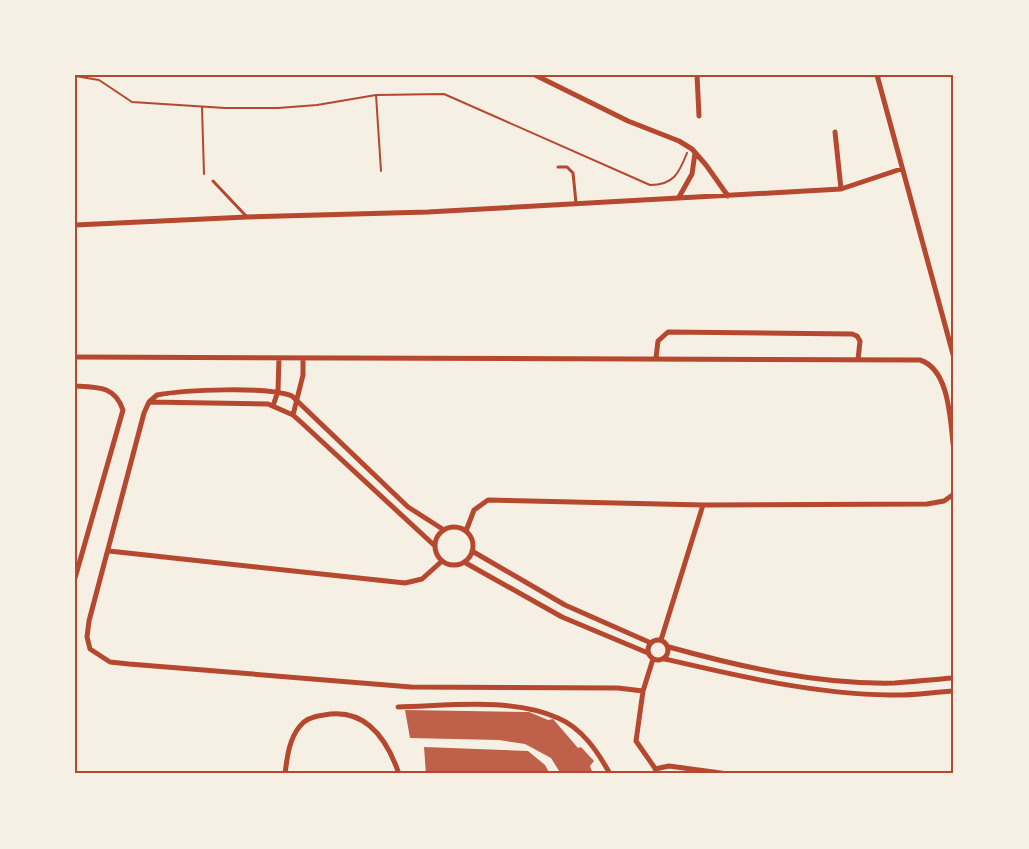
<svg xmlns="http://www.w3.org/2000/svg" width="1029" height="849" font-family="'IBM Plex Sans',sans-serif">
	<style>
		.building { fill: #bf614a }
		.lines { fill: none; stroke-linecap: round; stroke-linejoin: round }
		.path { stroke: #b5482f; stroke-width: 2 }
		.service { stroke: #b5482f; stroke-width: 3 }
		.minor { stroke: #b5482f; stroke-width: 5 }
		.neatline { fill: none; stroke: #b5482f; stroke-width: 2 }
	</style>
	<rect width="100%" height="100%" fill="#f6efe4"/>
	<!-- building -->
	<path class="building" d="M 405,710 L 529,712 L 548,720 L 553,719 L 578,748 L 581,747 L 594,761 L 590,766 L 593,774 L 561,774 L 551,758 L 525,744 L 499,740 L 410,738 Z
		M 424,747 L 528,751 L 545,765 L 550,774 L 426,774 Z"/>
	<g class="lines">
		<!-- path -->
		<path class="path" d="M 75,76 L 99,80 L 132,102 L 225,108 L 278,108 L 317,105 L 376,95 L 444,94 L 650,185 C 674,185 679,173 687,153
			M 376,95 L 381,171
			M 202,108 L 204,174"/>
		<!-- service -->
		<path class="service" d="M 558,167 L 567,167 L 573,173 L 576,203
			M 213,181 L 247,217"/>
		<!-- minor -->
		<path class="minor" d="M 535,75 L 628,121 L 679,141 L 692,149 L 706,165 L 728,196
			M 697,75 L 699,116
			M 877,75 L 954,358
			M 835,132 L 841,189
			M 679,197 L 692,174 L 695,153
			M 75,225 L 247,217 L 428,212 L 841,189 L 901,169
			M 75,357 L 920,360 C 951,370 950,424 954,451
			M 656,358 L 658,341 L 668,332 L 852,334 L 857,336 L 860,341 L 858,360
			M 75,386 C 98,387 115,386 123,410 L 75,578
			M 149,402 L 268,404 L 293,415 L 303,424 L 435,546
			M 273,406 L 278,391 L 279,358
			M 293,415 L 303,375 L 303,358
			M435 546a19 19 0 1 1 38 0a19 19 0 1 1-38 0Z
			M 444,530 L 408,507 L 292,396 C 268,386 184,390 157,395 L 149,402 L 144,413 L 89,621 L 87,637 L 90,649 L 110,662 L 129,664 L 411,687 L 618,688 L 643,691
			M 466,531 L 474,510 L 488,500 L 703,505 L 927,504 L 944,501 L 954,494
			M 109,551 L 405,583 L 422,579 L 442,561
			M 472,551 L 565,605 L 651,643
			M 464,562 L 562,617 L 648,653
			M648 650a10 10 0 1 1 20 0a10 10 0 1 1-20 0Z
			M 661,640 L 703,505
			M 669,647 C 741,667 820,685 895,683 C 914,682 934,679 954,678
			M 653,659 L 643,691 L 636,741 L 659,774
			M 665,659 C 738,676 814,694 890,695 C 911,696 933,692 954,691
			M 398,707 C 447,706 512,697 558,718 C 582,728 598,752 610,774
			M 655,769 L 669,766 L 728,774
			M 285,774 C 287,758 289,739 300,726 C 306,718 315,716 324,715 C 366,707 387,739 399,774"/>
	</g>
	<!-- border -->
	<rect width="1029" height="849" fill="none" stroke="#f6efe4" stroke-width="153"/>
	<rect x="76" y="76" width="876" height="696" class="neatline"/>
</svg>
